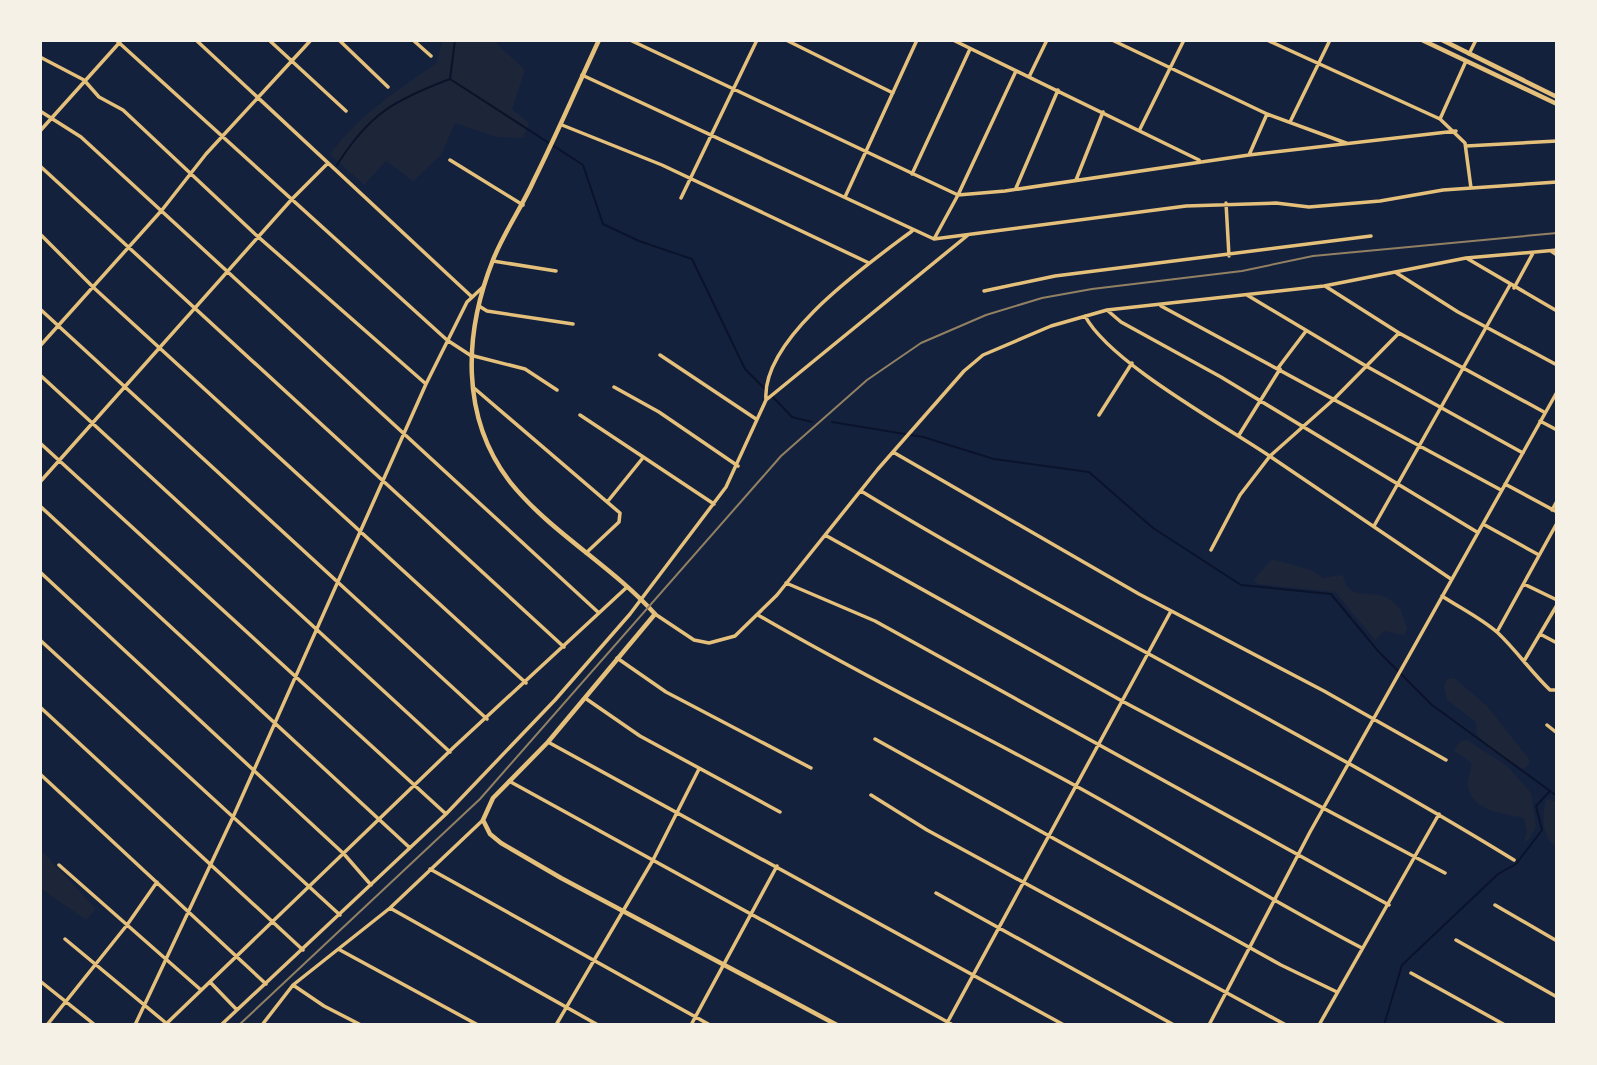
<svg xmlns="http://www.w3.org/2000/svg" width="1597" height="1065" font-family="'Fira Sans',sans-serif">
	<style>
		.green { fill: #1d2539 }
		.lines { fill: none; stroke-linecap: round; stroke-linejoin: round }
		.stream { stroke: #0b132b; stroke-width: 2 }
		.minor { stroke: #e5c07b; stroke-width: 3.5 }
		.tertiary { stroke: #e5c07b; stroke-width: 4.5 }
		.rail { stroke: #918062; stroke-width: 2 }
	</style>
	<rect width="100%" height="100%" fill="#14213d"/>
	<!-- green -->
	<path class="green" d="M 443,40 L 493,40 L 525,70 L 512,109 L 529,123 L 523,138 L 496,137 L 455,123 L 441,155 L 413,181 L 386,161 L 364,185 L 330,154 C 361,114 394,92 436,64 Z
		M 1272,559 L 1311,570 L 1323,578 L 1343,575 C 1349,608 1379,581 1399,608 C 1403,613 1405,623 1407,629 L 1404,635 L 1384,631 L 1375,640 L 1335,592 L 1258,584 L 1253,580 Z
		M 1454,678 L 1487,706 L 1529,759 L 1529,765 L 1523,769 L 1492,751 L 1477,735 L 1476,722 L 1447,700 L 1444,686 L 1447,679 Z
		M 1467,740 L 1507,766 L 1531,793 L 1536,826 L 1530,838 L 1524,843 L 1527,831 L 1524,818 C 1502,813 1472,812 1468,785 C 1467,777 1472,771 1471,762 L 1454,751 L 1461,741 Z
		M 1546,799 L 1557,802 L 1557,848 C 1541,837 1542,815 1546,799 Z
		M 40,849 L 96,909 L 86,920 L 40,888 Z"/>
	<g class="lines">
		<!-- stream -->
		<path class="stream" d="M 455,40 L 450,79 L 583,165 L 603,224 L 639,241 L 692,259 L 745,369 L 765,389
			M 337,165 C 369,114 394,100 450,79
			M 771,395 L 792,417 L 812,422
			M 832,422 L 923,437 L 994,459 L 1089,472 L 1153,528 L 1241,585 L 1331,594 L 1378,651 L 1432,705 L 1557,796
			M 1384,1025 L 1402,965 L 1498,874 L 1516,864 L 1542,830 L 1536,806 L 1550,791"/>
		<!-- minor -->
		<path class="minor" d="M 116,40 L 447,340 L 470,355 L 525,369 L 557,390
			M 196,40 L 471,296
			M 269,40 L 346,111
			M 339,40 L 388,87
			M 413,40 L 431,56
			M 630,40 L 958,195 L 1005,191 L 1249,155 L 1456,131
			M 786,40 L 893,93
			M 953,40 L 1199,160
			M 1112,40 L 1267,114 L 1346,143
			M 1267,40 L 1440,119 L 1465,143 L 1471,188
			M 1469,54 L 1476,40
			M 40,57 L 84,80 L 99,97 L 123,110 L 255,234 L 426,384
			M 582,75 L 934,239 L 1186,206 L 1276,203 L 1309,207 L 1380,201 L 1443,190 L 1557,182
			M 1029,77 L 1047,40
			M 40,111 L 81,137 L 599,613
			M 1440,119 L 1466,61
			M 1290,122 L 1330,40
			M 562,125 L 662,165 L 869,263
			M 1140,129 L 1184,40
			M 40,131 L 120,42
			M 1466,146 L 1557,141
			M 1249,155 L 1267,114
			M 450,160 L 523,205
			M 40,166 L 564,647
			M 912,174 L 970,49
			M 1076,180 L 1103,112
			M 1016,188 L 1058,90
			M 845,197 L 917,40
			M 681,198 L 757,40
			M 1226,203 L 1229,256
			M 40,234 L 94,288 L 526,683
			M 934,239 L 958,195 L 1016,71
			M 1551,251 L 1557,255
			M 1468,259 L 1557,311
			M 493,261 L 556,271
			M 1395,272 L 1458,312 L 1557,365
			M 1325,286 L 1399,333 L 1544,412
			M 1514,288 L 1533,253
			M 984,291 L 1055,276 L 1371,236
			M 1247,295 L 1366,366 L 1523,453
			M 479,306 L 487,311 L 573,324
			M 1161,306 L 1501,490
			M 40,309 L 487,719
			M 1107,310 L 1121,322 L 1221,377 L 1477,532
			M 1085,316 C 1110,363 1224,425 1271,457 C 1331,497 1391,538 1451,579
			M 40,346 L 162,210 L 206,154 L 311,40
			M 660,355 L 756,419
			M 1278,368 L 1306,331
			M 40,375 L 450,752
			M 614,387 L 659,412 L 738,466
			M 474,388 L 620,513 L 619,522 L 586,553
			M 766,400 C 761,338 868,264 912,231
			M 580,415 L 714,504
			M 1099,415 L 1132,363
			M 1540,421 L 1557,430
			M 1239,435 L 1280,369
			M 40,443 L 446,814
			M 893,452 L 1139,594 L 1324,691 L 1446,760
			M 40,482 L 292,199 L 328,163
			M 1505,484 L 1557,512
			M 861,491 C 1075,621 1301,729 1514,860
			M 608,501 L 642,459
			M 40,506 L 410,848
			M 1552,510 L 1557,501
			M 1483,524 L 1539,555
			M 1374,526 L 1510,285
			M 825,535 L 1122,701 L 1445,873
			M 1211,550 L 1240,495 L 1270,456 L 1333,400 L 1399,333
			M 40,572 L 344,854 L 371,885
			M 786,583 L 875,621 L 1389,905
			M 1524,584 L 1557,600
			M 1442,596 C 1460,608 1481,618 1498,633 C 1517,651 1531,672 1550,690 L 1557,690
			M 655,614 L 694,640 L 709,643 L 735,636 L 777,595 L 878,469 L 964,371 L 983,355 L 1051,326 L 1107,310 L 1324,286 L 1466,258 L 1557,250
			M 758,615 C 862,676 970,728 1076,786 C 1172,839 1264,897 1362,948
			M 1497,632 L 1557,523
			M 1540,634 L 1557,643
			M 40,640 L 340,915
			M 617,658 L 666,692 L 811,768
			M 1524,661 L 1557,605
			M 585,698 L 640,736 L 780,812
			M 40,707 L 303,950
			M 1547,725 L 1557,733
			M 875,739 L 1281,965 L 1337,992
			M 548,742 L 1064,1025
			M 40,774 L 266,984
			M 509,781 L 953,1025
			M 871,795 L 927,830 L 1286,1025
			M 59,865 L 201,990
			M 430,869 L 710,1025
			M 936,893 L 1174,1025
			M 1495,905 L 1557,941
			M 390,908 L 598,1025
			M 65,939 L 166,1023
			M 1456,940 L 1557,997
			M 340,950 L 478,1025
			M 1411,973 L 1505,1025
			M 40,981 L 95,1025
			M 210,982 L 237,1010
			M 293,985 L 324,1006 L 361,1025
			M 47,1025 L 127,925 L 157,882
			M 135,1025 L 233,817 L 426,384 L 467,302 L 483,287
			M 165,1025 L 454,747 L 626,588
			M 221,1025 L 446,814 L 555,700 L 630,614 L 726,487 L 766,400 L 968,235
			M 262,1025 L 293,985 L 390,908 L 483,820
			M 556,1025 L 653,860 L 699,769
			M 691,1025 L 777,866
			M 946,1025 L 1171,611
			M 1209,1025 L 1310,832 L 1557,392
			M 1319,1025 L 1439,814"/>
		<!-- tertiary -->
		<path class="tertiary" d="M 599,40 C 577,87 557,134 534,180 C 522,207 504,232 493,260 C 464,333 460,417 510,482 C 551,533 611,565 655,614 L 548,742 L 493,798 L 483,820 L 490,834 L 501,843 L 561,878 L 837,1025
			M 1422,40 L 1557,104
			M 1442,40 L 1557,97"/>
		<!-- rail -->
		<path class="rail" d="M 239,1025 L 480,799 L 781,456 L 867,380 L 921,343 L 986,315 L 1042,298 L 1092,289 L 1242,271 L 1313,256 L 1557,233"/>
	</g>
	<!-- border -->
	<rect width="1597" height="1065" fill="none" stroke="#f6f1e7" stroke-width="84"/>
</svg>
